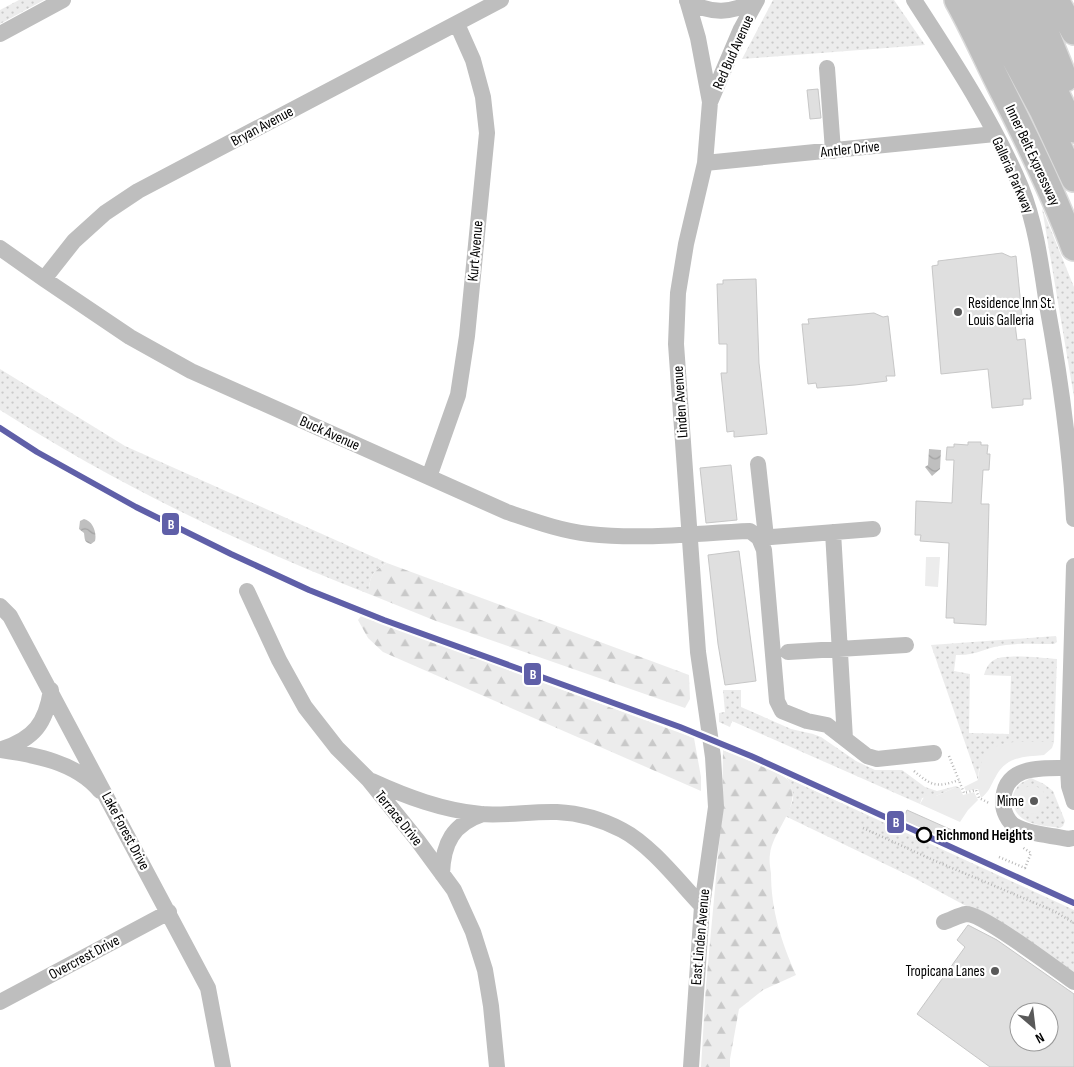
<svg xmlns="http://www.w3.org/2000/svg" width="1074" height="1067" font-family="'Sofia Sans Condensed',sans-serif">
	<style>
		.grass { fill: url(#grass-dots) }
		.forest { fill: url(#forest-firs) }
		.garden { fill: #ececec }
		.water { fill: url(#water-waves) }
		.building { fill: #dfdfdf; stroke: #c7c7c7; fill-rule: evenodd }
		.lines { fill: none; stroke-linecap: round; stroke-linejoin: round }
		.highway-casing { stroke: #dbdbdb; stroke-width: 28 }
		.path { stroke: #b9b9b9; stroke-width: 2.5; stroke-dasharray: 1 2.5; stroke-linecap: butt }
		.minor { stroke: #bebebe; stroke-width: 16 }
		.highway { stroke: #bebebe; stroke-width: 25 }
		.rail-1-casing { stroke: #fff; stroke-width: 10 }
		.rail-1 { stroke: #5f5fa8; stroke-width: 6 }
		.poi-dot { fill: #595959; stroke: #fff; stroke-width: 2 }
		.stop-dot { fill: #fff; stroke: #000; stroke-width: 2.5 }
		.labels { text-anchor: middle; stroke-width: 4.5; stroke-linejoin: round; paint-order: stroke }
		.street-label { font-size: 15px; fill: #000; stroke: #fff }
		.poi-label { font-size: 15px; fill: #000; stroke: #fff; text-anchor: end }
		.stop-label { font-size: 15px; font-weight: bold; fill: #000; stroke: #fff; text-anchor: start }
		.line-badge { stroke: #fff; stroke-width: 2 }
		.badge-label { font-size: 14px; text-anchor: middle; font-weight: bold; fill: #fff }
	</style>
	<defs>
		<pattern id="grass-dots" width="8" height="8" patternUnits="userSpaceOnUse" patternTransform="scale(1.25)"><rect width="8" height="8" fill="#ececec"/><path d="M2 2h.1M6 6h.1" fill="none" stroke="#c9c9c9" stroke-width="1.8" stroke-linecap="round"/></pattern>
		<pattern id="forest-firs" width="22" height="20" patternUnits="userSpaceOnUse" patternTransform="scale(1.25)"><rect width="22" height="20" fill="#ececec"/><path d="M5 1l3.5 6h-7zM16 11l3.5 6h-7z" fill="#c9c9c9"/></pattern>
		<pattern id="water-waves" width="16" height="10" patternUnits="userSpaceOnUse" patternTransform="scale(1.25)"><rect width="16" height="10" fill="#bfbfbf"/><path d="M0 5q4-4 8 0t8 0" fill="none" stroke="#a2a2a2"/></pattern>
	</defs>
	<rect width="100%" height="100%" fill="#fff"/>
	<!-- grass -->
	<path class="grass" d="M 19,0 L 44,0 L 0,24 L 0,10 Z
		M 773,0 L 894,0 L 925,45 L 742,59 Z
		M 1042,208 L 1074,287 L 1074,397 Z
		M 0,369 L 125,446 L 387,563 C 372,572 369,577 369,594 C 240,544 116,484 0,410 Z
		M 1056,636 L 1057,642 L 1054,644 C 1038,644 1022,643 1006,645 C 986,647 976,656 956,655 L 954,671 L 970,674 L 969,733 L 1009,734 L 1011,676 L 984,675 C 986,668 989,662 996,659 C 1008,654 1043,658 1057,659 L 1054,742 L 1003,744 L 979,769 L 978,780 L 931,645 Z
		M 723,690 L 741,690 L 741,707 L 791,729 L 813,734 L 821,737 L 856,761 L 875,770 L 902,770 L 925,787 L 937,791 L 956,786 L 960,788 L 954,788 L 936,796 L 922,798 L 920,804 L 732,721 L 730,727 L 719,722 L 719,713 L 725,712 Z
		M 787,778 L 1074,910 L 1074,974 L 1007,928 L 914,878 L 785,816 C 795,799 796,796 787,778 Z
		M 1031,778 L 1044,784 L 1053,791 L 1065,821 L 1063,826 L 1060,828 C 1049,826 1035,826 1025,820 C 1013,814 1008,797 1018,786 C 1021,782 1026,781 1031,778 Z"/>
	<!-- forest -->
	<path class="forest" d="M 387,563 L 689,675 L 690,699 L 685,708 L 436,621 L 369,594 C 369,577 372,572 387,563 Z
		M 361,616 L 694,738 L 701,777 L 701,791 L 383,652 L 368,638 L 358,620 Z
		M 723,750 C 735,755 783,773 788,780 C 804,804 773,829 770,854 C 769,860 770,867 771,873 C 771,910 781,941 796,975 L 763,990 L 739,1009 L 730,1059 L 730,1067 L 701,1067 L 706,985 L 722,813 Z"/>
	<!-- garden -->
	<path class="garden" d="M 926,557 L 940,557 L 938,587 L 925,586 Z
		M 1014,742 L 1054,742 L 1052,748 L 1044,755 C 1023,757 1006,756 995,778 C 991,785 989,792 981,798 L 978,789 L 966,791 L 964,787 L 978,780 C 981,754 987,746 1014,742 Z
		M1018 800a14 14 0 1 1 28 0a14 14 0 1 1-28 0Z
		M 954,788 L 960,788 L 963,795 L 974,792 L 978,800 L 968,810 L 960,822 L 920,804 L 927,792 L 936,796 Z"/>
	<!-- water -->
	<path class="water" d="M 929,449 L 941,450 L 940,469 L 932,476 L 925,467 L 928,465 Z
		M 84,519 C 93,521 97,533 95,541 L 91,544 C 84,542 85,540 84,533 L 79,529 L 80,521 Z"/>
	<!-- building -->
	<path class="building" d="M 818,89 L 821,118 L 810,119 L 807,90 Z
		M 1002,253 L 1011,257 L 1016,256 L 1022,316 L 1014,316 L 1017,340 L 1025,339 L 1031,399 L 1023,399 L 1023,405 L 992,408 L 988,369 L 941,374 L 932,266 L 938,265 L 938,261 Z
		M 756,279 L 759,363 L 767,434 L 734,437 L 734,431 L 727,432 L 721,373 L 727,373 L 727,344 L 719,344 L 717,284 L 723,284 L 723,280 Z
		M 874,313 L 883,317 L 888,316 L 895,376 L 886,376 L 887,381 L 855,385 L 817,388 L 816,383 L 808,384 L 802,324 L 809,324 L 808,319 Z
		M 968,442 L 981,442 L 981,445 L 988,445 L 987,454 L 990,454 L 989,470 L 983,470 L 981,504 L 989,504 L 986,625 L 954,623 L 954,618 L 946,618 L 949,543 L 920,541 L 921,535 L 915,535 L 916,501 L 952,503 L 954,460 L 946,460 L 947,447 L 954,447 L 954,444 L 968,445 Z
		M 731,465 L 737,520 L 706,523 L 700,468 Z
		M 739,551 L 756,681 L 725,685 L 718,644 L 708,555 Z
		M 907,810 L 954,831 L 949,841 L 903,820 Z
		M 968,925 L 997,940 L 1074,994 L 1074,1067 L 990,1067 L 917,1014 L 965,947 L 957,940 ZM 1019,1012 L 1049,1012 L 1049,1042 L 1019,1042 Z"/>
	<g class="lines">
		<!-- highway casing -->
		<g class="highway-casing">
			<path id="highway" d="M 957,0 C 974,30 987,61 1003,92 C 1029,143 1054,194 1074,248
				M 983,0 L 1042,110 L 1074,179
				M 1007,0 L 1048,76 L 1074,130
				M 1033,0 L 1065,79
				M 1056,0 L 1074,32"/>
		</g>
		<!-- path -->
		<path class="path" d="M 949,756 L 964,793 L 976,790 L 979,798 L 989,803
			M 914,771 C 932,786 936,788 959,780
			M 863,828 L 933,860 L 1054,911 L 1074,923
			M 999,857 L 1025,868 L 1031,853 L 1022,847"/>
		<!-- minor -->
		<path class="minor" d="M 687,0 L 698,38 L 710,102 L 705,163 L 686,244 L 678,293 L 676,344 L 698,652 L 713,757 L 716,807 L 702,906 L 691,1067
			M 914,0 C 953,60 993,121 1021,187 C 1036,224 1041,265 1047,305 C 1060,376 1070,447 1074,519
			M 687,1 C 713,15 730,13 756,1
			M 0,34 L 63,0
			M 827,68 L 833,151
			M 710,102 L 741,29 L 757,0
			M 705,163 L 995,134
			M 0,248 L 44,279 L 130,337 L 191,371 L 507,512 C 534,521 561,531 589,534 C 642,540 697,533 750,531 L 759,538 L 764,550 L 777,701 L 782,711 L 807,721 L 827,725 L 867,756 L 877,759 L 934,753
			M 44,279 L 74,241 L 105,213 L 138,191 L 501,0
			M 758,464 L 766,537
			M 429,477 L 458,395 L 467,336 L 487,133 L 483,97 L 473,60 L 457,24
			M 833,532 L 845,739
			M 759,538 L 873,529
			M 1074,566 L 1068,768 L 1069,786 L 1074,802
			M 247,591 L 279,660 L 305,707 L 337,748 L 368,779 L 418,841 L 454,890 L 473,932 L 485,970 L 491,1006 L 497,1067
			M 0,606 L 10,616 L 208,988 L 223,1067
			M 788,652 L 906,645
			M 2,749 C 34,739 46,723 51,690
			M 0,750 C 35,755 76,762 100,791
			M 1068,768 C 1040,768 1003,765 1003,803 C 1003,811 1008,822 1015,826 C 1030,835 1051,835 1068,839 L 1074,838
			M 372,781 C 407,797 442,810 481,814 C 506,816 532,811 557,812 C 579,813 603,820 622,830 C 651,845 680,883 702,906
			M 442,874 C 443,843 453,824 483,814
			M 944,922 C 951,920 959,915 966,914 C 982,913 1057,970 1074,982
			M 0,1002 L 169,912"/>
		<!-- highway -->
		<use href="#highway" class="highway"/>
		<!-- rail-1 casing -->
		<g class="rail-1-casing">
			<path id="rail-1" d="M 0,428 L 37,452 L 136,507 L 231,554 L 309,590 L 384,620 L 680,727 L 751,756 L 1074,903"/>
		</g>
		<!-- rail-1 -->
		<use href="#rail-1" class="rail-1"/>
	</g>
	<!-- markers -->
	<g class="poi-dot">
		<circle cx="958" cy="312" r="5"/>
		<circle cx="1034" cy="801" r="5"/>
		<circle cx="995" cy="971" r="5"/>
	</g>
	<circle class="stop-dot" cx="924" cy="835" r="7"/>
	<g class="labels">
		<!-- street labels -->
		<g class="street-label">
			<text transform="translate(733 52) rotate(-66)" y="5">Red Bud Avenue</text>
			<text transform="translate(262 126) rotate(-28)" y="5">Bryan Avenue</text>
			<text transform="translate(850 149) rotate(-6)" y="5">Antler Drive</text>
			<text transform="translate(1033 155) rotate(65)" y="5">Inner Belt Expressway</text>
			<text transform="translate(1013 175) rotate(66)" y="5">Galleria Parkway</text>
			<text transform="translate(475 251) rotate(-85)" y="5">Kurt Avenue</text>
			<text transform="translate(680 402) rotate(-94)" y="5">Linden Avenue</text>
			<text transform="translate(330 433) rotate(24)" y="5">Buck Avenue</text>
			<text transform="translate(399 818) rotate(51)" y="5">Terrace Drive</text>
			<text transform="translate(126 831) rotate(62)" y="5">Lake Forest Drive</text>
			<text transform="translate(700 937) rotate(-85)" y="5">East Linden Avenue</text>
			<text transform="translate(84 957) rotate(-28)" y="5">Overcrest Drive</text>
		</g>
		<!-- poi labels -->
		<g class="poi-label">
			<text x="968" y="308" text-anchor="start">Residence Inn St.<tspan x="968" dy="17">Louis Galleria</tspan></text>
			<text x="1024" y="806">Mime</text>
			<text x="985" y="976">Tropicana Lanes</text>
		</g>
		<!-- stop labels -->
		<g class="stop-label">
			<text x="936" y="840">Richmond Heights</text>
		</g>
	</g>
	<g class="line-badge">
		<rect x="161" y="512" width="19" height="24" rx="5" fill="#5f5fa8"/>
		<rect x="523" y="662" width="19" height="24" rx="5" fill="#5f5fa8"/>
		<rect x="886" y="810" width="19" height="24" rx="5" fill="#5f5fa8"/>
	</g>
	<g class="badge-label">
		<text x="171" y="529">B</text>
		<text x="533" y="679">B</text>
		<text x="896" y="827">B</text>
	</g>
	<!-- north arrow -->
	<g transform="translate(1034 1027) rotate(152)"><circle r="24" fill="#ffffff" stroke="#999999"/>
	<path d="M0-4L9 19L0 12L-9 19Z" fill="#595959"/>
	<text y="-8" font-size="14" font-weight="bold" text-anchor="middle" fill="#000000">N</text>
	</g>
</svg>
